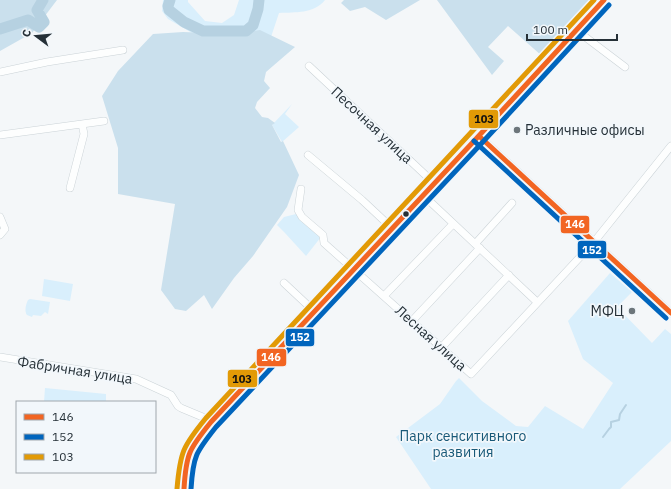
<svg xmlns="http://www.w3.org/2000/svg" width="671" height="489" font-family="'IBM Plex Sans',sans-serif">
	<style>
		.green { fill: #d9effc }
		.forest { fill: #cae0ed }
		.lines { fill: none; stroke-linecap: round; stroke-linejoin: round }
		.stream { stroke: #b6d1e1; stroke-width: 2 }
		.river { stroke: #b6d1e1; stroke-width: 11 }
		.minor-casing { stroke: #cbd3d7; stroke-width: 8 }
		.minor { stroke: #fdfefe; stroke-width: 7 }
		.bus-1-casing { stroke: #f2f7fb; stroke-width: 8 }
		.bus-2-casing { stroke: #f2f7fb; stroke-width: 8 }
		.bus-3-casing { stroke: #f2f7fb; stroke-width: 8 }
		.bus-1 { stroke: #f26522; stroke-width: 5 }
		.bus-2 { stroke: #0065bd; stroke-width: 5 }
		.bus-3 { stroke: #e29a06; stroke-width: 5 }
		.poi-dot { fill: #6d767b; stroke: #f2f7fb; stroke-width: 1.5 }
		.bus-dot { fill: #253037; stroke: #f2f7fb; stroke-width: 1.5 }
		.labels { text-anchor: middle; stroke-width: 3.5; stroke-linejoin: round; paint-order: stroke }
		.street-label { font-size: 14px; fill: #253037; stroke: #f2f7fb }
		.poi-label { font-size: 14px; fill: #253037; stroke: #f2f7fb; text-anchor: start }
		.park-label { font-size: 14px; fill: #185978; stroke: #f2f7fb }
		.line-badge { stroke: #f2f7fb; stroke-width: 1.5 }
		.badge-label { font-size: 11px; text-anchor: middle; font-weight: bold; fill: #fff }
		.pale-badge-label { font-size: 11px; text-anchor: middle; font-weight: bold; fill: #111 }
	</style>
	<rect width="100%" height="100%" fill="#f4f7f9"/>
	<!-- green -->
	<path class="green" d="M 163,0 L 188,0 L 188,2 L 205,21 L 222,23 L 234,15 L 239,0 L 325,0 C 314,14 295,12 279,13 L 271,37 L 192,33 L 168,19 L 162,11 Z
		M 292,104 L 285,114 L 299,127 L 282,142 L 272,125 Z
		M 296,214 L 321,237 L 306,256 L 285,233 L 277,225 L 284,217 Z
		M 610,273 L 632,292 L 617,307 L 652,343 L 665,329 L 671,334 L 671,441 L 620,489 L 431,489 L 396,437 L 440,404 L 456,381 L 459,378 L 482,401 L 516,426 L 528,427 L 545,406 L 583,429 L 613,383 L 583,359 L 568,321 Z
		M 355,275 L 360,278 L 210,436 C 200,453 194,469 192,489 L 188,489 C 189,475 189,458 197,446 C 201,439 207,433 212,426 Z
		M 44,279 L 73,284 L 70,301 L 42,296 Z
		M 30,299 L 50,302 L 48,314 L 45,312 L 41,316 L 33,315 L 32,317 L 27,315 C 24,311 26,304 28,300 Z
		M 45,388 L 106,394 L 106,402 L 44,402 Z"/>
	<!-- forest -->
	<path class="forest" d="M 0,0 L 57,0 L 32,33 L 0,51 Z
		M 344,0 L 420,0 L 386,20 L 365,7 L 350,11 L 341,3 Z
		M 437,0 L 596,0 L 546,55 L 542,56 L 508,26 L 488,47 L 504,61 L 492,75 Z
		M 260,30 L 295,47 L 266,72 L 264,81 L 270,88 L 257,102 L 255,108 L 262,117 L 268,118 L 275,123 L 272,125 L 281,142 L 283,141 L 299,175 L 287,207 L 253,256 L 234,278 L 212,309 L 204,295 L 186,311 L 175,309 L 161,290 L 175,204 L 118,194 L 118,148 L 102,96 L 118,71 L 153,34 L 183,32 L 236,34 Z"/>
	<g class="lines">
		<!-- stream -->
		<path class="stream" d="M 603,437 L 609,429 L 611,427 L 611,422 L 619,420 L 620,414 L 626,405"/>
		<!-- river -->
		<path class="river" d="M 170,0 L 168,6 L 169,10 L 184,22 L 203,31 L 246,31 L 253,25 L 258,9 L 259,0
			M 0,29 L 28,20 L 39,27 L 44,22 L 37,10 L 43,0"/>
		<!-- minor casing -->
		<g class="minor-casing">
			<path id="minor" d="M 576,30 L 625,67
				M 309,66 L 434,183
				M 0,72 L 47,62 L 123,50
				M 0,135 L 104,121
				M 479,136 L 671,313
				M 308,155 L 362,200 L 393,229
				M 70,188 L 84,134 L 82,124
				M 301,189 L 298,210 L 302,217 L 323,235 L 324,243 L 471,374 L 594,242 L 671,146
				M 423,195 L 537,302
				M 0,217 L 5,229 L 0,235
				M 475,244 L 512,203
				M 284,283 L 315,312
				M 384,296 L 453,224
				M 412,321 L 480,248
				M 441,348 L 509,275
				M 0,357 L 136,379 L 171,395 L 178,406 L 181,408 L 205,418 L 211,422"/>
		</g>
		<!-- minor -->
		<use href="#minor" class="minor"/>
		<!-- bus-1 casing -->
		<g class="bus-1-casing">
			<path id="bus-1" d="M 479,136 L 671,313
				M 184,489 C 186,454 189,449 211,422 L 475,140 L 604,0"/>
		</g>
		<!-- bus-2 casing -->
		<g class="bus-2-casing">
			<path id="bus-2" d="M 474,141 L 666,318
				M 191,489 C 193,456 196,452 216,427 L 480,145 L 609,5"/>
		</g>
		<!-- bus-3 casing -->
		<g class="bus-3-casing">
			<path id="bus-3" d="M 177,489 C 180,452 183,446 206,418 L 594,0"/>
		</g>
		<!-- bus-1 -->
		<use href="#bus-1" class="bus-1"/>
		<!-- bus-2 -->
		<use href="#bus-2" class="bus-2"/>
		<!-- bus-3 -->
		<use href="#bus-3" class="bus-3"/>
	</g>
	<!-- markers -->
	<g class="poi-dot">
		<circle cx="517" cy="130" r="4"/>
		<circle cx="632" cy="311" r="4"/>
	</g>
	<circle class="bus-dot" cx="406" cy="214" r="3.5"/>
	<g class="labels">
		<!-- street labels -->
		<g class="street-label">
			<text transform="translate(372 125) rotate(43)" y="5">Песочная улица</text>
			<text transform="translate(431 338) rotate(42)" y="5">Лесная улица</text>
			<text transform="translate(75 370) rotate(9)" y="5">Фабричная улица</text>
		</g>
		<!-- poi labels -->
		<g class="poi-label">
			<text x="525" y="135">Различные офисы</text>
			<text x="624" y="316" text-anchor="end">МФЦ</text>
		</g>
		<!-- park labels -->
		<g class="park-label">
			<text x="463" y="441">Парк сенситивного<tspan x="463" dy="16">развития</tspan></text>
		</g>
	</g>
	<g class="line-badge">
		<rect x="468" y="109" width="31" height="20" rx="4" fill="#e29a06"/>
		<rect x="560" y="215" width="30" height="19" rx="4" fill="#f26522"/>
		<rect x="577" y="240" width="30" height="19" rx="4" fill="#0065bd"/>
		<rect x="285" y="328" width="30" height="19" rx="4" fill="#0065bd"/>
		<rect x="256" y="348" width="31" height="19" rx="4" fill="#f26522"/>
		<rect x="227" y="369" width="31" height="19" rx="4" fill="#e29a06"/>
	</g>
	<g class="badge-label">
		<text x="575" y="228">146</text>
		<text x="592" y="254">152</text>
		<text x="300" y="341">152</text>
		<text x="271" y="361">146</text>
	</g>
	<g class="pale-badge-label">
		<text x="484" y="123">103</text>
		<text x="242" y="383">103</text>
	</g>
	<!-- legend -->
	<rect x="16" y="401" width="140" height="72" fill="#f2f7fb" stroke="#a0a7ad"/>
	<rect x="24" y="414" width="20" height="6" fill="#f26522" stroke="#a0a7ad"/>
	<text x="52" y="421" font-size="12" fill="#253037">146</text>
	<rect x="24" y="434" width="20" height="6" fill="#0065bd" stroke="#a0a7ad"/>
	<text x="52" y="441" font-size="12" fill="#253037">152</text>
	<rect x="24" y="454" width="20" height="6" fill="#e29a06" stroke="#a0a7ad"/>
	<text x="52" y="461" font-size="12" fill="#253037">103</text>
	<!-- north arrow -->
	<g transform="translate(36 36) rotate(286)" stroke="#f2f7fb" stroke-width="3" paint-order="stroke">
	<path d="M0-3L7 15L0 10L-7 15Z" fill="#253037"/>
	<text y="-6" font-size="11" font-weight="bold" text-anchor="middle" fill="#253037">С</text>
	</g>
	<!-- scale -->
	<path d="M527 34v6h90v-6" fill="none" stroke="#253037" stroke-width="2"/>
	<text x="533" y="34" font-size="12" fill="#253037" stroke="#f2f7fb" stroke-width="3" paint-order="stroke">100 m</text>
</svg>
